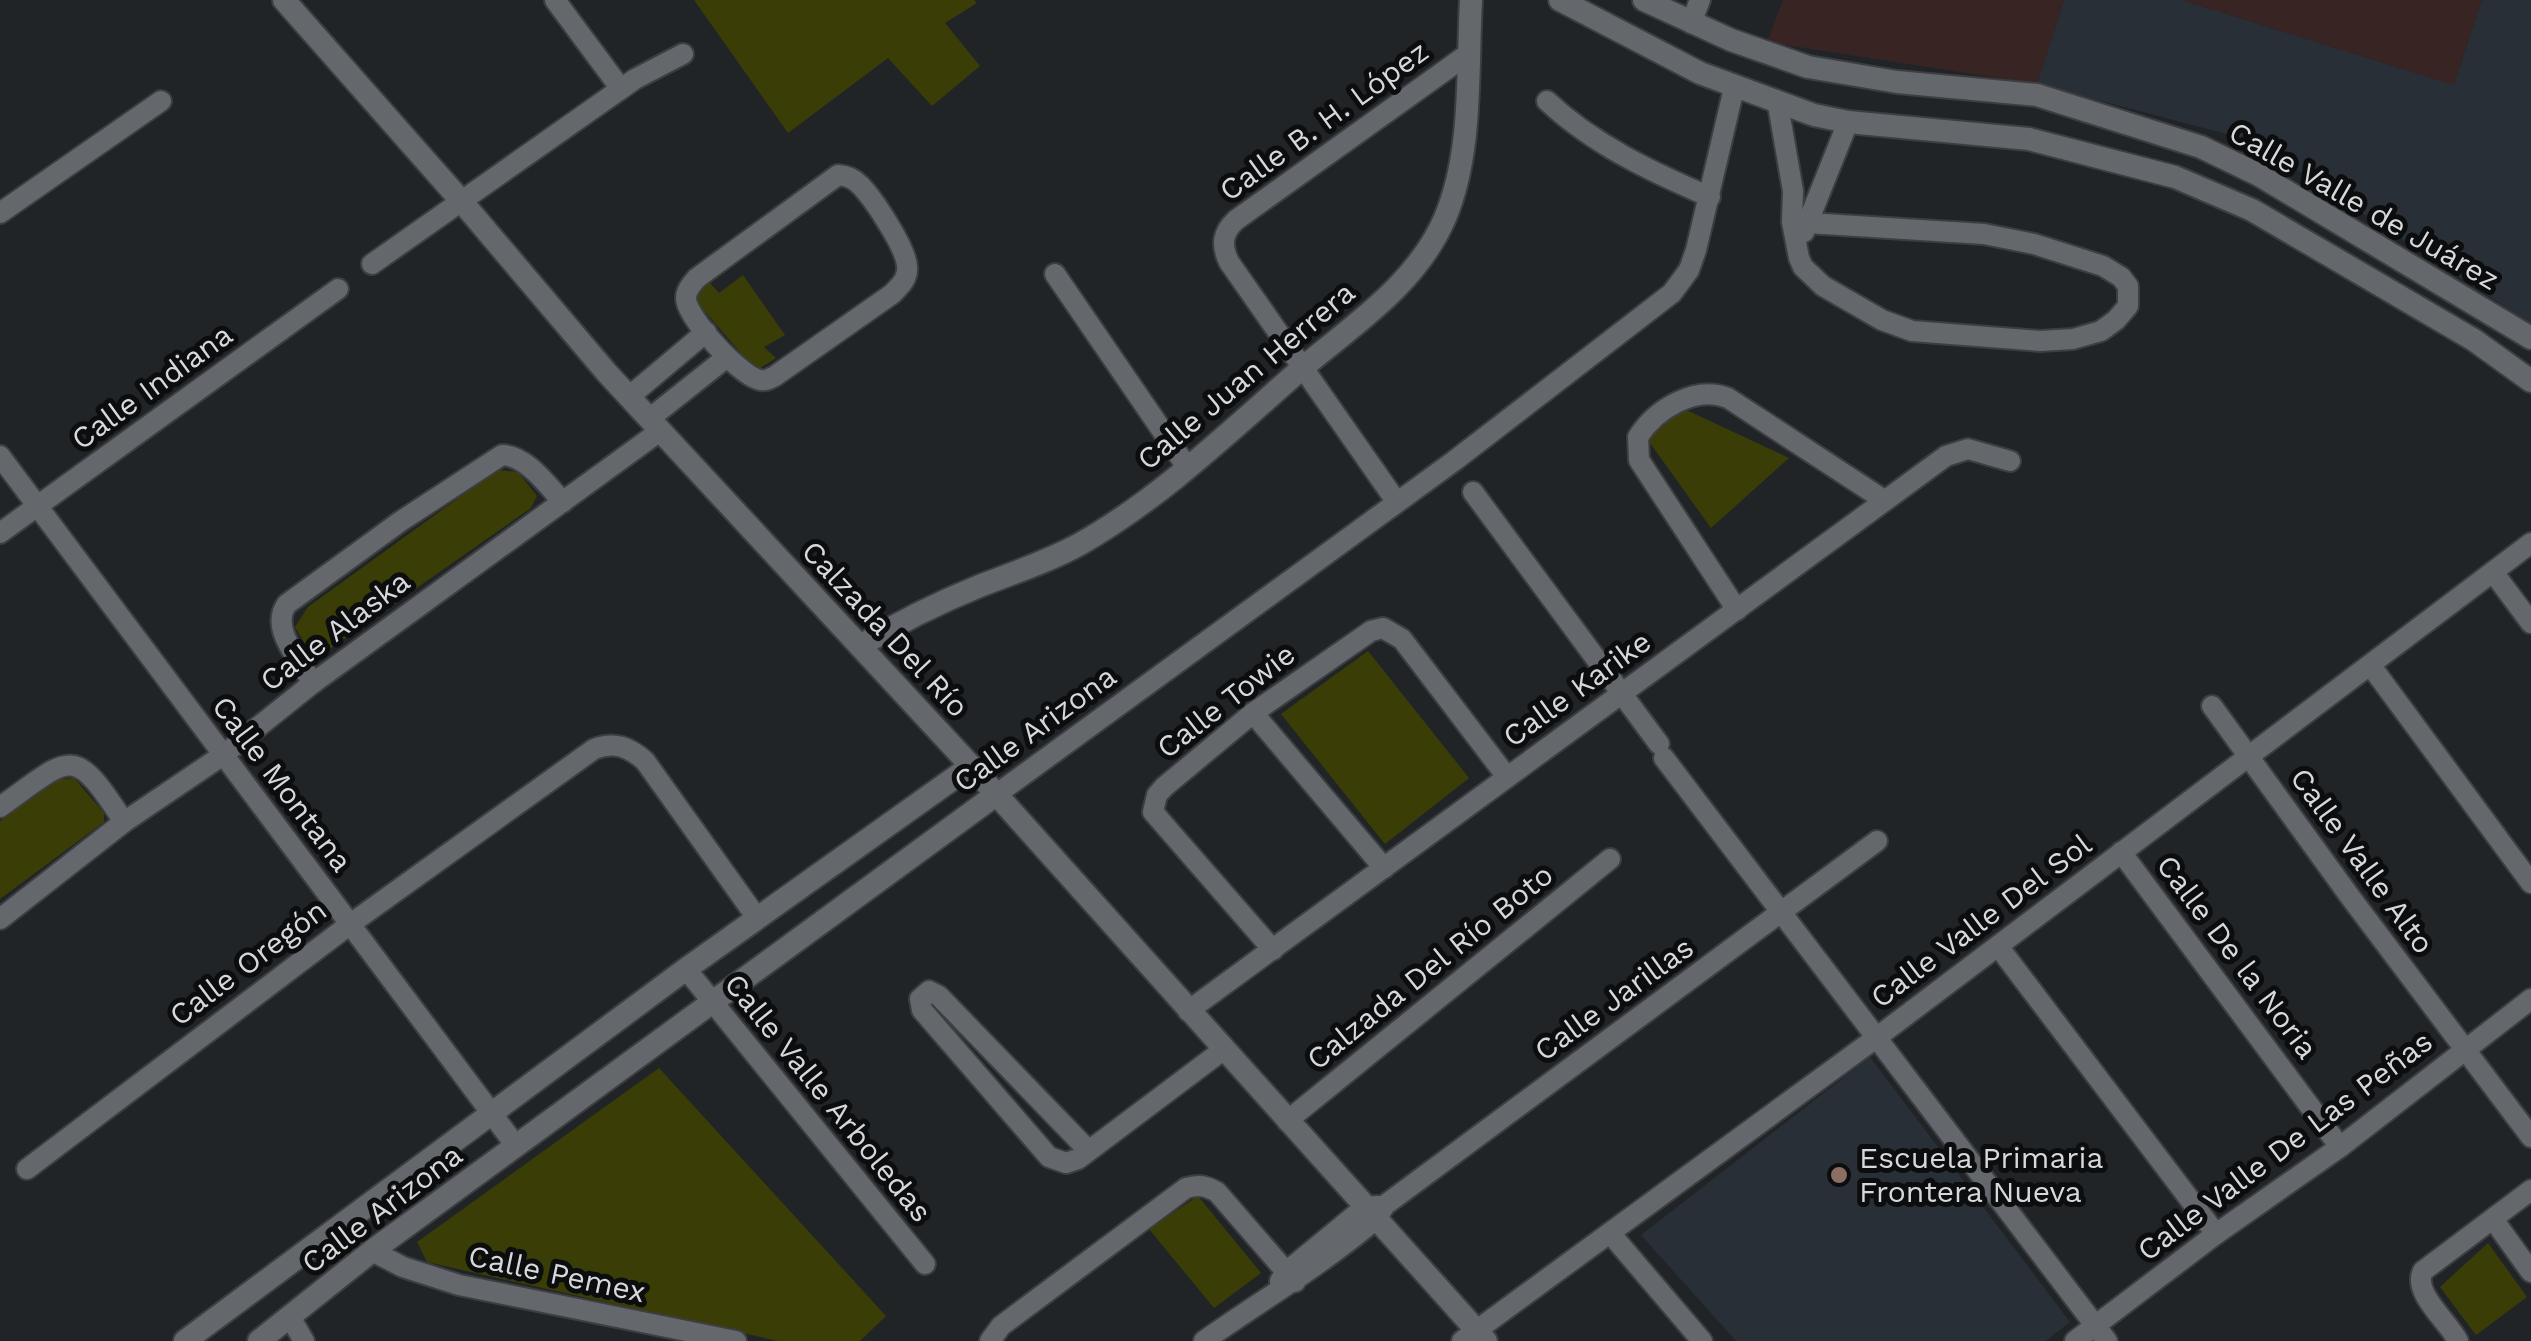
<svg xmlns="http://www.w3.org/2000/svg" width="2531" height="1341" font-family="'Work Sans',sans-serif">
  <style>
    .built { fill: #292f36 }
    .medical { fill: #382523 }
    .green { fill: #3a3e06 }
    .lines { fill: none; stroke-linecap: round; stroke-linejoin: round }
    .minor-casing { stroke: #3c3e40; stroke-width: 24 }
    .tertiary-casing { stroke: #3c3e40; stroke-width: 26 }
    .minor { stroke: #64676b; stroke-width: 20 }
    .tertiary { stroke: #64676b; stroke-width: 22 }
    .education-dot { fill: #8d6e63; stroke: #0c0d0e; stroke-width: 4 }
    .labels { text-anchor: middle; stroke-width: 10; stroke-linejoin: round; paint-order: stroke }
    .street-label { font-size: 30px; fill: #d7d8da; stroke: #0c0d0e }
    .poi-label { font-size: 30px; fill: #d7d8da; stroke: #0c0d0e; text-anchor: start }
  </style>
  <rect width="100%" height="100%" fill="#212427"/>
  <g class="built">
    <polygon points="2064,0 2182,0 2454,85 2482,0 2531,0 2531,324 2253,141 2037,84"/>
    <polygon points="1870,1057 2070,1322 2046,1341 1736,1341 1641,1235"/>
  </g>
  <g class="medical">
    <polygon points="1783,0 2064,0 2037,84 1767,42"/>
    <polygon points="2182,0 2482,0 2454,85"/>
  </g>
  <g class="green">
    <polygon points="694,0 974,0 977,3 945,23 980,66 932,106 888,58 788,133"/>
    <polygon points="743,275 785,335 764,347 776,358 756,371 690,294 709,282 719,293"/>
    <polygon points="1680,407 1789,458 1711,528 1645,436"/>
    <polygon points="497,470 518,472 537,496 531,508 328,650 305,644 295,627 308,607"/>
    <polygon points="1368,651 1469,778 1385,844 1281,714"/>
    <polygon points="74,778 104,813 104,822 0,899 0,821 57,780"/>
    <polygon points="659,1068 886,1316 860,1341 778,1341 427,1262 417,1242"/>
    <polygon points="1198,1196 1261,1273 1214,1308 1149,1229"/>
    <polygon points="2488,1243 2527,1297 2476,1335 2440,1287"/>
  </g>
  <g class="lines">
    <g class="minor-casing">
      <g id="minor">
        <polyline points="555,0 621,89"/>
        <polyline points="1691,23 1700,0"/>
        <path d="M1547,101C1594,145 1652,172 1710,197"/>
        <polyline points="1778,105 1793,191 1792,222 1799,258 1803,267 1823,286 1882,320 1912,331 2040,341 2073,339 2101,331 2116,320 2128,306 2128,286 2121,277 2103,266 2034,244 1984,234 1792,222"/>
        <path d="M838,175C847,176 853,178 860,185C873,198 907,249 907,267C908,279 900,286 892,294L775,376C769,379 767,381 760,380C741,377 686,317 686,298C686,290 692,284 697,278Z"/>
        <polyline points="0,213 161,101"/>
        <polyline points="1804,232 1848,122"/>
        <polyline points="372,264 635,79 683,54"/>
        <polyline points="1055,274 1187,467"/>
        <polyline points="630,396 706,332"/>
        <polyline points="649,419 727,357"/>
        <polyline points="0,456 516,1146"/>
        <polyline points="1473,492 1659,744"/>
        <path d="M1396,501L1229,262C1221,245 1222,233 1236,220L1468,54"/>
        <polyline points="0,533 338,289"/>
        <polyline points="2493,572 2531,623"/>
        <path d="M1737,610L1639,460L1638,437C1656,409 1695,385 1728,398L1884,500"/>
        <polyline points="2371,666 2531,883"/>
        <path d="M313,683C300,661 269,628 287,604L401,521L502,455C527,456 547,485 563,502"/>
        <polyline points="2212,706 2351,898 2531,1137"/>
        <polyline points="1253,713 1384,868"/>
        <polyline points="1664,758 2107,1341"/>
        <polyline points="997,794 1454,461 1672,293 1689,270 1696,250 1734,88"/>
        <path d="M0,807C72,756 72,742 124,822"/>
        <polyline points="2121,852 2340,1147"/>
        <polyline points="0,919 124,822 223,755 313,683 660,431"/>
        <polyline points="1998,946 2216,1234"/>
        <polyline points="1273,950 1153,812 1157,795 1164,787 1253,713 1371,631 1383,628 1402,639 1507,777"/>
        <polyline points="686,969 925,1264"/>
        <polyline points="1188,1011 1946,456 1968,449 2010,461"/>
        <polyline points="1287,1121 1610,859"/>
        <polyline points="1088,1150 939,996 929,991 920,999 922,1010 1049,1157 1066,1163 1078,1159 1223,1050"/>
        <path d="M27,1169L349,925L594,749C615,741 629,747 645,761L757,918"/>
        <polyline points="2493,1219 2531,1272"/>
        <polyline points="1610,1233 1702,1341"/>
        <polyline points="372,1251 403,1267 459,1285 736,1341"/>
        <polyline points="1280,1281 1286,1272 1365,1207 1378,1206"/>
        <polyline points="290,1317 304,1341"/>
        <path d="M990,1341L1001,1326L1186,1188C1199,1184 1206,1186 1217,1192L1295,1282"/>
        <path d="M1204,1341C1262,1300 1322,1265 1376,1219L1385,1205L1877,841"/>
        <polyline points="1462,1341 1876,1038 2531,543"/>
        <polyline points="2075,1341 2216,1234 2340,1147 2531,999"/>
        <path d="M2458,1341C2448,1321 2412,1293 2423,1271L2531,1190"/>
      </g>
    </g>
    <g class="tertiary-casing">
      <g id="tertiary">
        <polyline points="284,0 463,203 607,373 971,766 1486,1341"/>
        <polyline points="1560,0 1700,73 1814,115 1848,122 2029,139 2175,177 2252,210 2474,340 2531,381"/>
        <polyline points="1644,0 1731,40 1808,67 1897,82 2037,95 2201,147 2259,175 2531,338"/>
        <path d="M860,646C899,622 940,602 982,585C1016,572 1049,561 1080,544C1161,498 1230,431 1300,370C1354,324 1416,285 1445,218C1473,152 1467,70 1471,0"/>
        <polyline points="185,1341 686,969 971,766"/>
        <polyline points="259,1341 372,1251 997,794"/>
      </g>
    </g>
    <use href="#minor" class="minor"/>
    <use href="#tertiary" class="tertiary"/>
  </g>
  <circle class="education-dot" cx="1839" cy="1175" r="10"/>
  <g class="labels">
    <g class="street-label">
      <text transform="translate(1324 121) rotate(-36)" y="10">Calle B. H. López</text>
      <text transform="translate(2364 206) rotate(30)" y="10">Calle Valle de Juárez</text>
      <text transform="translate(1246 376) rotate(-40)" y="10">Calle Juan Herrera</text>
      <text transform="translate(152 387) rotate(-36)" y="10">Calle Indiana</text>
      <text transform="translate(885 629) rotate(47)" y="10">Calzada Del Río</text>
      <text transform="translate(335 631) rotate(-37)" y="10">Calle Alaska</text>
      <text transform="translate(1577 689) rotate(-36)" y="10">Calle Karike</text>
      <text transform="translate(1226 701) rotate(-38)" y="10">Calle Towie</text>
      <text transform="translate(1035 729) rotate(-36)" y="10">Calle Arizona</text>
      <text transform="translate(282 784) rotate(53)" y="10">Calle Montana</text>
      <text transform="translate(2362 861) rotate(54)" y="10">Calle Valle Alto</text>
      <text transform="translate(1981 921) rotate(-37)" y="10">Calle Valle Del Sol</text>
      <text transform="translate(2237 957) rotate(53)" y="10">Calle De la Noria</text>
      <text transform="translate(248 963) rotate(-37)" y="10">Calle Oregón</text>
      <text transform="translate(1430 967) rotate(-39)" y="10">Calzada Del Río Boto</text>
      <text transform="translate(1614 999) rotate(-36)" y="10">Calle Jarillas</text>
      <text transform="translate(828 1098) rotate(51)" y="10">Calle Valle Arboledas</text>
      <text transform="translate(2285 1146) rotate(-37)" y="10">Calle Valle De Las Peñas</text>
      <text transform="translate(382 1209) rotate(-37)" y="10">Calle Arizona</text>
      <text transform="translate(557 1274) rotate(12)" y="10">Calle Pemex</text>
    </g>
    <g class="poi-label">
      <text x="1859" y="1168">Escuela Primaria<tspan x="1859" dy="34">Frontera Nueva</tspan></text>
    </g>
  </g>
</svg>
